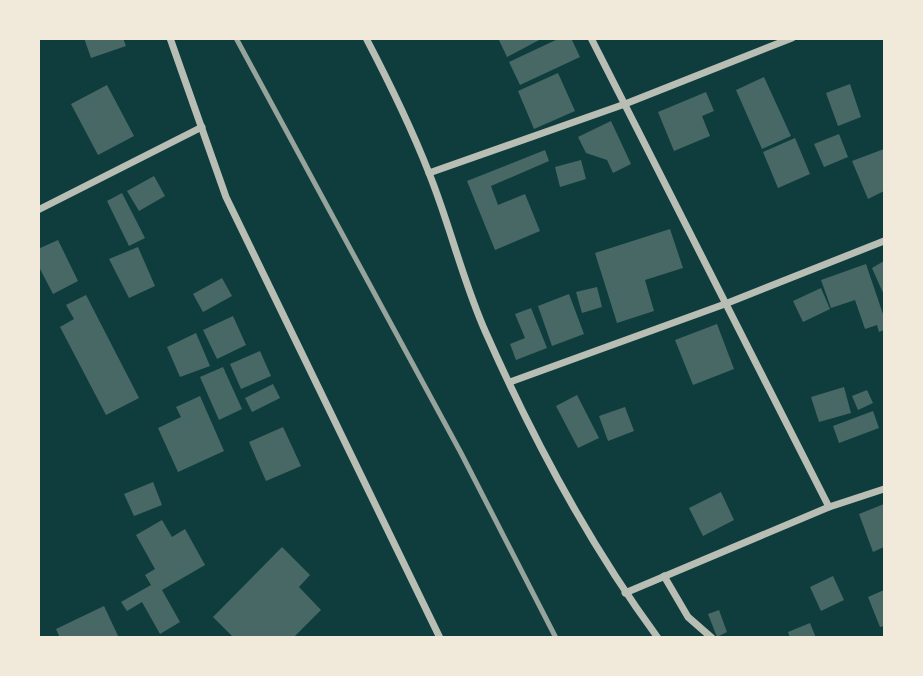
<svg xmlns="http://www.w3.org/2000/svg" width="923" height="676" font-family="Lora,serif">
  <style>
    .building { fill: #486865 }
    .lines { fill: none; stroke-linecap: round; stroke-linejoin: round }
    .minor { stroke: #b8beb3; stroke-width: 7 }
    .rail { stroke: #97a49c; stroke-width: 5 }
  </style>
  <rect width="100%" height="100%" fill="#0f3d3e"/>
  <g class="building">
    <polygon points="84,38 123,38 126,46 91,58"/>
    <polygon points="498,38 543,38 507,57"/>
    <polygon points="560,38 571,38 580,57 520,85 509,62"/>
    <polygon points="558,73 575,111 534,129 518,91"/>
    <polygon points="764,77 791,136 762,149 736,90"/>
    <polygon points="850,84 861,117 838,126 826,93"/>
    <polygon points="107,85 134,136 98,155 71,104"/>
    <polygon points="706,92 714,111 702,116 710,136 674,151 658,112"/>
    <polygon points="611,121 631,164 613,173 607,160 586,153 578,137"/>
    <polygon points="839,134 848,157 824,167 814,144"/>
    <polygon points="795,138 810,174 778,188 763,152"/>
    <polygon points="884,149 884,191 868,199 852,161"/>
    <polygon points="545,150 549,161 491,186 498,205 525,194 540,231 495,250 467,181"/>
    <polygon points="581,160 586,179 560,187 555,167"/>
    <polygon points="154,176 165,196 139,211 127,191"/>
    <polygon points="122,193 145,238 129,246 107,201"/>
    <polygon points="670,229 683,268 645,280 654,311 617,323 595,253"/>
    <polygon points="58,240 78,281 53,294 38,265 38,249"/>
    <polygon points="138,247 155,286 129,298 109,259"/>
    <polygon points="884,261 884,295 872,268"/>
    <polygon points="866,264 884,317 884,330 879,332 877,325 865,329 855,300 831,308 821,280"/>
    <polygon points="222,278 232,296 203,312 193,294"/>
    <polygon points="597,287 602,307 582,313 576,292"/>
    <polygon points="821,288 830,309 803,322 793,301"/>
    <polygon points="569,294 584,334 552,346 538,306"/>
    <polygon points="86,295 139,398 106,415 60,327 74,319 66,305"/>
    <polygon points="531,308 547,348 516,360 510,344 525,338 515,314"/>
    <polygon points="233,316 246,345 217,359 203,330"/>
    <polygon points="717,324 734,369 693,385 675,340"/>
    <polygon points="196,333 210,366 180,377 167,347"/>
    <polygon points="260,351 271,376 241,389 230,364"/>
    <polygon points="223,367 242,409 219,420 200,377"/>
    <polygon points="273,384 280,398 252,412 245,398"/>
    <polygon points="844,387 851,413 819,422 811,397"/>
    <polygon points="867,390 873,403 858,410 852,396"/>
    <polygon points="577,395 599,438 578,448 556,406"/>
    <polygon points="200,396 224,451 178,472 158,428 181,417 176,407"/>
    <polygon points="625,407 634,431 608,441 599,416"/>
    <polygon points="873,411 879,428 839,443 833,426"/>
    <polygon points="283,427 301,466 266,481 249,442"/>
    <polygon points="153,482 162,505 134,516 124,494"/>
    <polygon points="721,492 734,520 703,536 689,508"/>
    <polygon points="884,504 884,547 873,552 859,514"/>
    <polygon points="162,520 172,537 185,529 205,565 162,590 180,622 160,634 142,602 127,611 121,602 151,585 145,575 155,569 136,535"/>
    <polygon points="282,547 310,575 299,587 321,610 293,638 234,638 213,617"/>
    <polygon points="833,576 844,600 821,611 810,587"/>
    <polygon points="884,590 884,626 880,627 868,597"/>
    <polygon points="104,606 119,638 60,638 56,629"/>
    <polygon points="719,610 727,632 717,637 708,614"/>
    <polygon points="810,623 816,638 790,638 788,632"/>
  </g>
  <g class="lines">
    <g class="minor">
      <polyline points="170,38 226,197 440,638"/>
      <path d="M366,38C389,82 411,127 429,173C450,225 463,282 486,333C533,439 589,544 658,638"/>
      <polyline points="591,38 829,507"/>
      <polyline points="429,173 625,104 792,38"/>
      <polyline points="38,210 202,127"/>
      <polyline points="510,382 725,304 884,241"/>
      <polyline points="664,576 688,617 712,638"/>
      <polyline points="625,593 829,507 884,489"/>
    </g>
    <polyline class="rail" points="236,38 461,453 556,638"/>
  </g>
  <rect width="923" height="676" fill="none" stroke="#f1e9da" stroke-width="80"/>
</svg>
